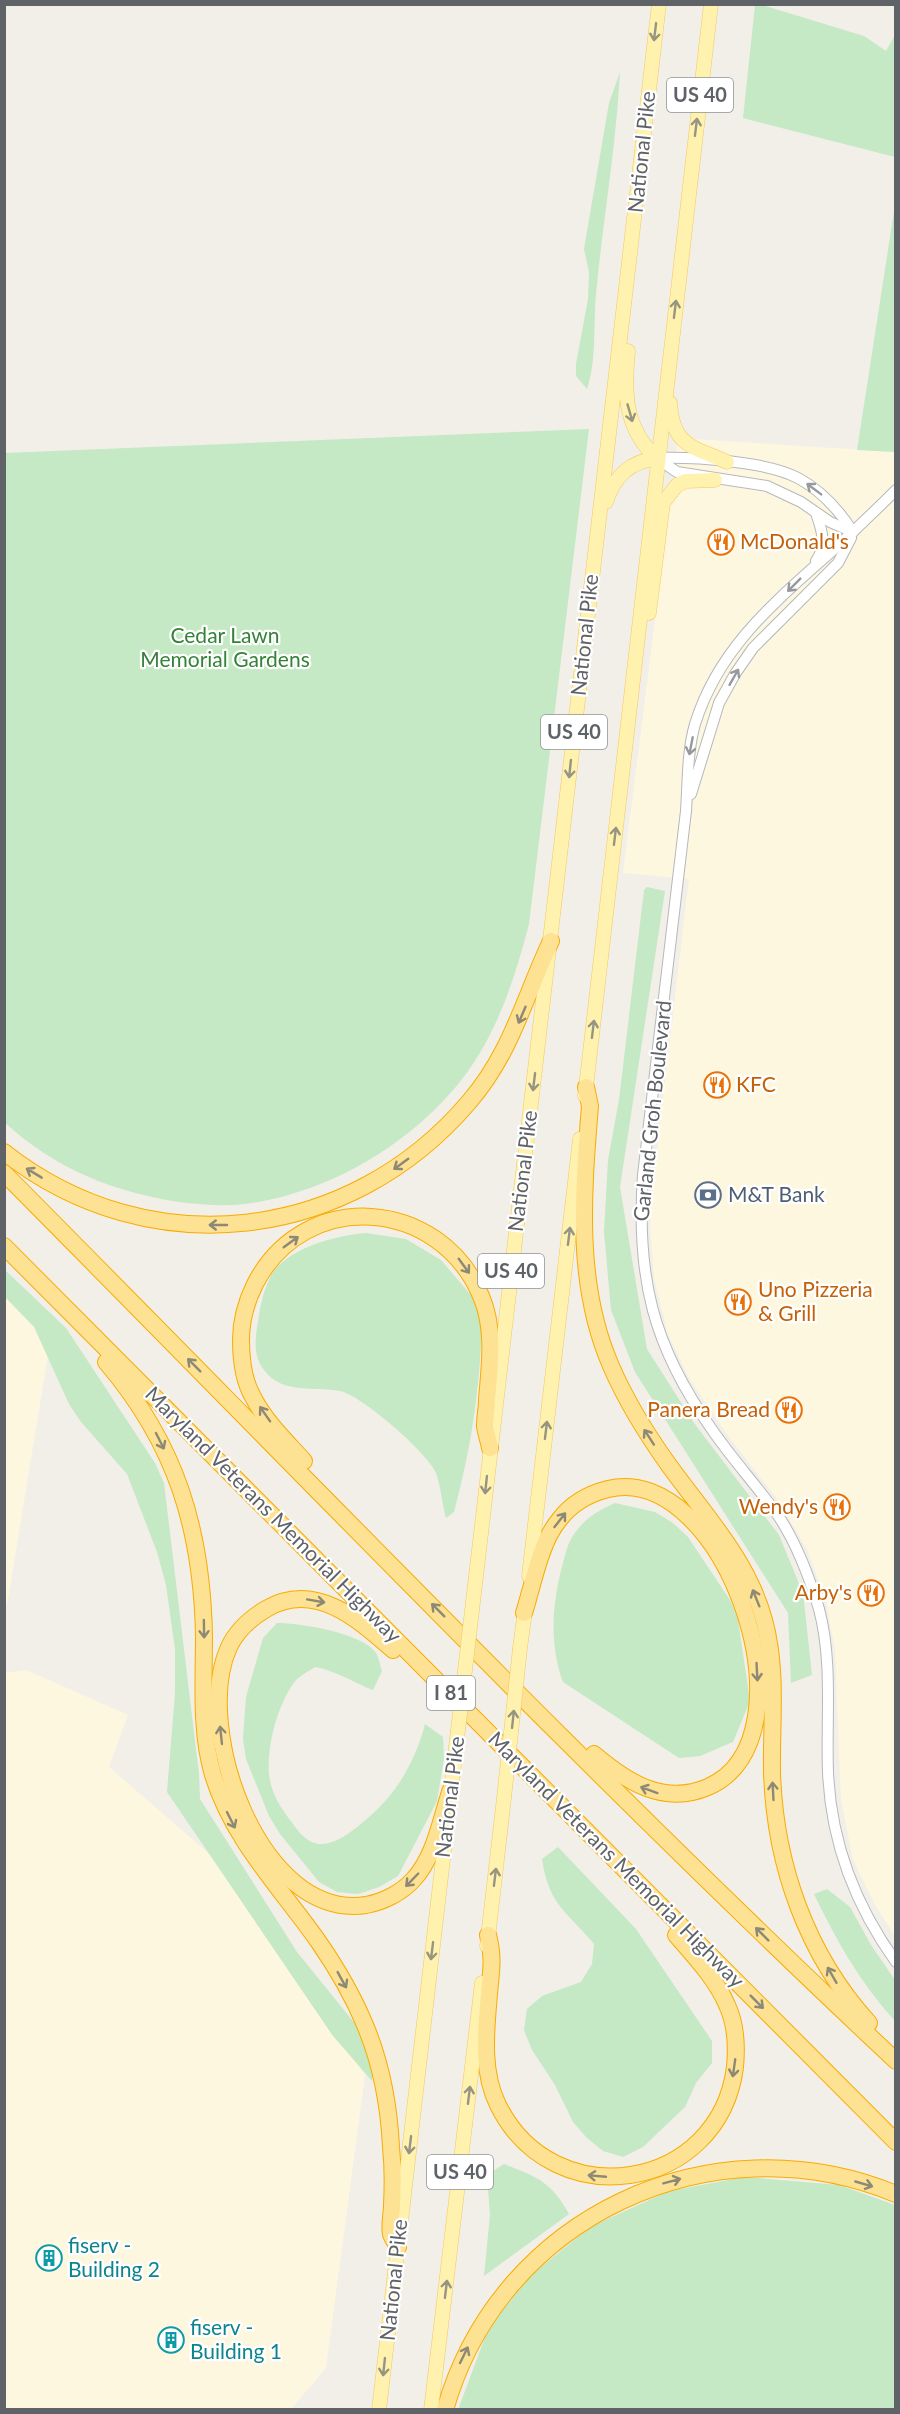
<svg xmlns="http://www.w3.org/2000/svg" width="900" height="2414" font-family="Lato,sans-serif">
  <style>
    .commercial { fill: #fef7e0 }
    .green { fill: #c5e8c5 }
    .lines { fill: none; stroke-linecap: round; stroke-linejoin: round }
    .tertiary-casing { stroke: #b5b8bc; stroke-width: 12 }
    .primary-casing { stroke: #f2c960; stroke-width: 15 }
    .motorway-casing { stroke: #f9ab00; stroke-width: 18 }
    .tertiary { stroke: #fff; stroke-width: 10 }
    .primary { stroke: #fff2af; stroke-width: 14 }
    .motorway { stroke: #fde293; stroke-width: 16 }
    .primary-bridge-casing { stroke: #f2c960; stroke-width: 15; stroke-linecap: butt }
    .primary-bridge { stroke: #fff2af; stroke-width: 14 }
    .oneway { stroke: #979581 }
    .oneway2 { stroke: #979a9d }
    .oneway3 { stroke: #8e8975 }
    .labels { text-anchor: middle; stroke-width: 4.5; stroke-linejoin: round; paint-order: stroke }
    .shield { fill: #fff; stroke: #8f9295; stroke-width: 1.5 }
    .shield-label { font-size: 20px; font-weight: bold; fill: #5f6368 }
    .street-label { font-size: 21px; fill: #5f6368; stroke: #fff }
    .food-label { font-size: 21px; fill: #c56008; stroke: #fff; text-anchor: start }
    .park-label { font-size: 21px; fill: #348238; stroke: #fff }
    .service-label { font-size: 21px; fill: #4e5e75; stroke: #fff; text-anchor: start }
    .culture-label { font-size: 21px; fill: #0d838f; stroke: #fff; text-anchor: start }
  </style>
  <rect width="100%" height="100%" fill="#f1efe8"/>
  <g class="commercial">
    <polygon points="678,438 895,452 895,1936 875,1905 853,1860 841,1800 835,1650 826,1601 807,1549 777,1499 726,1433 689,1378 668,1334 654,1279 650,1224 653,1184 689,879 623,873"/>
    <polygon points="4,1294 50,1343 7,1605 5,1605"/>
    <polygon points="26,1670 128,1715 109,1767 230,1872 365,2075 326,2368 291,2409 5,2409 4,1673"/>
  </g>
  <g class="green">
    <polygon points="755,5 762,5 864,36 886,51 895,35 895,157 743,118"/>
    <path d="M620,72C616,147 603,220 596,294C593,326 597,359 587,389L576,376V364L588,299L589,272L584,249L609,103Z"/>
    <polygon points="895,205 895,452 857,450"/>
    <path d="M589,429L529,924C514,982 494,1043 454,1089C403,1148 329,1191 252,1203C228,1207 203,1205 179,1202C113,1192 54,1168 4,1122L5,453Z"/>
    <polygon points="647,887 665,891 620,1187 647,1349 694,1423 779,1535 803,1593 812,1675 791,1683 788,1613 635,1372 611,1310 604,1232 608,1160 619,1100 644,890"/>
    <path d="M366,1233L406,1239L441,1260L482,1308C482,1376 472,1446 454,1512L446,1518C442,1503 441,1487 436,1473C428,1453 361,1395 340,1391C314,1386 283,1395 264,1370C253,1357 255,1338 258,1322C260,1306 264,1288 272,1274C288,1248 337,1235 366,1233Z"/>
    <polygon points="4,1269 66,1328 155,1463 164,1483 199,1774 200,1799 297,1952 365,2036 374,2055 372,2081 333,2036 167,1792 175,1693 175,1649 166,1585 157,1552 127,1474 81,1422 69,1404 34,1327 5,1297"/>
    <path d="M615,1503L655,1512L673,1523L688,1537L730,1600L738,1620L750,1701L733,1742L700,1756L679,1758L563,1682C549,1644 552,1603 563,1563C565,1556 567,1547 570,1541C580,1522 596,1511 615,1503Z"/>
    <path d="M277,1623C300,1623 363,1633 376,1653C379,1658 380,1666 382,1671L373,1690C352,1682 337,1671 315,1667C309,1671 301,1675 296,1680C277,1703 263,1756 271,1785C275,1800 284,1812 293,1824C299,1833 310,1845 322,1844C340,1843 356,1828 369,1817C397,1793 416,1760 425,1724L443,1737L444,1759L437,1801L398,1876L379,1887L358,1894L337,1892L319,1882L280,1834L269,1816L246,1759L243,1739L246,1697L263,1638Z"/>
    <path d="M558,1847L636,1929L712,2041V2063L696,2083L685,2107L643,2147L623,2157L603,2151L587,2138L573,2122L555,2085L532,2050L524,2030L527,2009L542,1996L581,1982L592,1964L594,1944C567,1911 549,1906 542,1859Z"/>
    <path d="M827,1889L850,1907L871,1945L895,1980V2021C861,1984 836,1940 814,1894Z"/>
    <path d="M504,2164C536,2177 551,2181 569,2214L484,2276L490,2215L487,2175Z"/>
    <polygon points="745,2177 839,2185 895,2205 895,2409 458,2410 488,2329 530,2276 590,2227 669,2191"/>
  </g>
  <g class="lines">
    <g class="tertiary-casing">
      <g id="tertiary">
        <path d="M657,458C694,457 766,461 798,478C822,491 839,510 853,532"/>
        <polyline points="658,459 677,472 767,486 801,502 830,522 853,532"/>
        <path d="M896,490C875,511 854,531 832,551C775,602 719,647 695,724C687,752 688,782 686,811L643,1175C636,1278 653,1347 713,1431C733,1460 757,1486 777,1514C797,1543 809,1576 819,1609C833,1662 826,1718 828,1772C831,1843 855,1905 896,1962"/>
        <path d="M816,561C827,545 822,530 816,513"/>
        <polyline points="691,794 719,703 735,674 753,648 838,563 851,538"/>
      </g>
    </g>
    <g class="primary-casing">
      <g id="primary">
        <path d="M628,351C624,392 624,429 657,458"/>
        <path d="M670,403C673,447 692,446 727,462"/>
        <path d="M606,502C615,475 630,462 657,458"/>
        <polyline points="649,613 663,503 677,485 686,481 715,480"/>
        <polyline points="585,1096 711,4"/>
        <polyline points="529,1576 580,1139"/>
        <polyline points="473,1602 659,4"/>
        <polyline points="520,1648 526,1604"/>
        <polyline points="487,1946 504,1798"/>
        <polyline points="379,2410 456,1747"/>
        <polyline points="431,2410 482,1983"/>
      </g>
    </g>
    <g class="motorway-casing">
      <g id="motorway">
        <path d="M586,1087L590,1106C583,1192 575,1284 611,1366C626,1401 646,1433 668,1464C704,1514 748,1560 764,1620C778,1670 771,1723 772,1773C775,1865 807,1955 869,2023"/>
        <path d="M4,1152C150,1267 350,1242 469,1102C512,1052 524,998 551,941"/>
        <path d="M4,1173C300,1471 590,1774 896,2061"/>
        <polyline points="4,1246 896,2142"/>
        <path d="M106,1362C176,1444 202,1529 204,1636C204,1682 200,1731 213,1775C233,1840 280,1887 318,1941C336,1967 353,1996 365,2025C381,2063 389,2106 391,2147C393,2166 393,2186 392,2205C392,2214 389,2225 391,2234C392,2238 396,2243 398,2247"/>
        <path d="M304,1461C286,1441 265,1421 253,1397C243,1380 241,1359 241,1340C241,1319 246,1302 255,1284C305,1187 440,1198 481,1296C495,1328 490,1365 487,1399C487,1408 485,1418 485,1426C486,1434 489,1441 490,1448"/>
        <path d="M524,1613C533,1585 540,1543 559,1520C571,1504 588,1494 608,1489C725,1461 820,1739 708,1787C664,1806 627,1782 594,1754"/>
        <path d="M393,1650C359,1620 315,1580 266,1609C251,1618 237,1630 229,1647C192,1728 260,1921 366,1905C383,1902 401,1893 413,1880C435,1857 441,1818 451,1789"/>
        <path d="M488,1935C494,1958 491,1971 489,1994C486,2030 481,2071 498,2105C553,2217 719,2192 735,2067C737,2046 736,2024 727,2005C716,1979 695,1957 676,1935"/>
        <path d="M445,2410C499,2217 711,2118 896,2194"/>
      </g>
    </g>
    <use href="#tertiary" class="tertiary"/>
    <use href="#primary" class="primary"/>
    <use href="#motorway" class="motorway"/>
    <g class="primary-bridge-casing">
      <g id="primary-bridge">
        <polyline points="456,1747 473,1602"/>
        <polyline points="504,1798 520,1648"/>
      </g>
    </g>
    <use href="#primary-bridge" class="primary-bridge"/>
  </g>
  <defs><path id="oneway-shaft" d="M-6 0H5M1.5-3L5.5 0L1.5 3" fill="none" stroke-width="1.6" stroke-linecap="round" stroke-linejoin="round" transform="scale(1.5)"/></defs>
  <g class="oneway">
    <use href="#oneway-shaft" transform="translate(655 32) rotate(97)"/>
    <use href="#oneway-shaft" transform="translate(696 127) rotate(-83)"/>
    <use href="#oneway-shaft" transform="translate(675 309) rotate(-83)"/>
    <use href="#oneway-shaft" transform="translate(630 413) rotate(74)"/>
    <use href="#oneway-shaft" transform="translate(570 769) rotate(96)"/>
    <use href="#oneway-shaft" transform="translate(615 836) rotate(-83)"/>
    <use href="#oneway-shaft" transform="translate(593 1029) rotate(-83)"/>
    <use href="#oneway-shaft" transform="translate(534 1082) rotate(97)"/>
    <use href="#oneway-shaft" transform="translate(569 1236) rotate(-83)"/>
    <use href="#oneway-shaft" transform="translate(546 1430) rotate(-83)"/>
    <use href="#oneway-shaft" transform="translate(486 1485) rotate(96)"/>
    <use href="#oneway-shaft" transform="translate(513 1719) rotate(-84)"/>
    <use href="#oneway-shaft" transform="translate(495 1877) rotate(-83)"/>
    <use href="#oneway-shaft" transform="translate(432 1951) rotate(97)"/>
    <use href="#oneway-shaft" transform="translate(469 2095) rotate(-83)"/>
    <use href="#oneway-shaft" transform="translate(410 2145) rotate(97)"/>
    <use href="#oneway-shaft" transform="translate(446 2289) rotate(-83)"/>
    <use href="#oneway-shaft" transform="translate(384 2367) rotate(96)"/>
  </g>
  <g class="oneway2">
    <use href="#oneway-shaft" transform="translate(814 489) rotate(-143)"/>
    <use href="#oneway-shaft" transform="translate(794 585) rotate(135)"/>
    <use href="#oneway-shaft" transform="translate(734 677) rotate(-60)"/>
    <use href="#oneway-shaft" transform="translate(691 746) rotate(101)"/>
  </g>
  <g class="oneway3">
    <use href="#oneway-shaft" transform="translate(522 1015) rotate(113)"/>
    <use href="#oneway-shaft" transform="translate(401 1164) rotate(144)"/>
    <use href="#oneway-shaft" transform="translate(34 1173) rotate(-149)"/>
    <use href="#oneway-shaft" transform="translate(218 1225) rotate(180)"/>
    <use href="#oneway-shaft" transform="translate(291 1242) rotate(-36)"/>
    <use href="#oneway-shaft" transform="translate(464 1266) rotate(54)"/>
    <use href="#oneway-shaft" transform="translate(194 1365) rotate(-135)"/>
    <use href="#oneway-shaft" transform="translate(265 1414) rotate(-125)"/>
    <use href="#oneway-shaft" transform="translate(649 1437) rotate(-123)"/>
    <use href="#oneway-shaft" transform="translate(160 1441) rotate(63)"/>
    <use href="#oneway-shaft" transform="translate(560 1520) rotate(-52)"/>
    <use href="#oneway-shaft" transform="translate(756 1598) rotate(-112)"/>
    <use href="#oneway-shaft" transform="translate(316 1601) rotate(10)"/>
    <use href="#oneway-shaft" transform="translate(438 1610) rotate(-135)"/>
    <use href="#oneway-shaft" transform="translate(204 1629) rotate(89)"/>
    <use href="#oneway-shaft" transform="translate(757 1672) rotate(87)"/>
    <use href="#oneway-shaft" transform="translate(221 1735) rotate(-96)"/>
    <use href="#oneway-shaft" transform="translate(649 1790) rotate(-160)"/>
    <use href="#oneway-shaft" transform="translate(773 1791) rotate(-93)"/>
    <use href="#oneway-shaft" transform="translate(231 1820) rotate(63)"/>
    <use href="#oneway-shaft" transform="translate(412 1880) rotate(134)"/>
    <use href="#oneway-shaft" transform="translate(762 1934) rotate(-135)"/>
    <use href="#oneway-shaft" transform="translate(832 1975) rotate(-120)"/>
    <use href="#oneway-shaft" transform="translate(342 1980) rotate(61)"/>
    <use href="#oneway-shaft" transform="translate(757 2002) rotate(45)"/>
    <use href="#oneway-shaft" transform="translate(734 2068) rotate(98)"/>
    <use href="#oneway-shaft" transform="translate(597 2176) rotate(-175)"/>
    <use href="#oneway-shaft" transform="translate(672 2181) rotate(-15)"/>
    <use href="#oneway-shaft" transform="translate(864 2184) rotate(16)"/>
    <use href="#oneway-shaft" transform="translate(464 2355) rotate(-64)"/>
  </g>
  <defs>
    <g id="restaurant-ring" transform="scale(1.35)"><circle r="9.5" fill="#fff" stroke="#e8710a" stroke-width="1.5"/><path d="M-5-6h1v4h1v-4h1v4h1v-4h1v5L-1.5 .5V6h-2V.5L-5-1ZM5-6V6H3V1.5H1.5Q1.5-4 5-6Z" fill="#e8710a"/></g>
    <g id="bank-ring" transform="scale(1.35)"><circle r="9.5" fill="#fff" stroke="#5c6f8a" stroke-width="1.5"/><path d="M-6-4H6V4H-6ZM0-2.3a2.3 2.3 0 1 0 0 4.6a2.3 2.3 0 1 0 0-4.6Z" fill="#5c6f8a"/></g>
    <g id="building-ring" transform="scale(1.35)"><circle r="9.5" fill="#fff" stroke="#0f9aa8" stroke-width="1.5"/><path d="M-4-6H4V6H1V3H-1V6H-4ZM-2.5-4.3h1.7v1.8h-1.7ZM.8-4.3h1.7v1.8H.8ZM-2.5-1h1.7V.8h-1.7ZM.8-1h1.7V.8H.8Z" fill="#0f9aa8"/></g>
  </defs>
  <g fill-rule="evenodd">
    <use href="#restaurant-ring" x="721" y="542"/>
    <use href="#restaurant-ring" x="717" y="1085"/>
    <use href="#bank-ring" x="708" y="1195"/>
    <use href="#restaurant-ring" x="738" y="1302"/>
    <use href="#restaurant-ring" x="789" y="1410"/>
    <use href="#restaurant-ring" x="837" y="1507"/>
    <use href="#restaurant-ring" x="871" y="1593"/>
    <use href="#building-ring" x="49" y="2258"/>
    <use href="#building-ring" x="171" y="2340"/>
  </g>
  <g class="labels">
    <g class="shield">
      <rect x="667" y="78" width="66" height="34" rx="4.5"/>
      <rect x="541" y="715" width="66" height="34" rx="4.5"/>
      <rect x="478" y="1254" width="66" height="34" rx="4.5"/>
      <rect x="427" y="1676" width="48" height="34" rx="4.5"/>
      <rect x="427" y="2155" width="66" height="34" rx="4.5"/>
    </g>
    <g class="shield-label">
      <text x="700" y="102">US 40</text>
      <text x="574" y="739">US 40</text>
      <text x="511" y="1278">US 40</text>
      <text x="451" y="1700">I 81</text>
      <text x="460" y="2179">US 40</text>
    </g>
    <g class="street-label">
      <text transform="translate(642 152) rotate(-84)" y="7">National Pike</text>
      <text transform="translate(585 635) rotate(-84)" y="7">National Pike</text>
      <text transform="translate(653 1111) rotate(-84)" y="7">Garland Groh Boulevard</text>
      <text transform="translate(523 1171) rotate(-83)" y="7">National Pike</text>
      <text transform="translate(273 1515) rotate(45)" y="7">Maryland Veterans Memorial Highway</text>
      <text transform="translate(450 1797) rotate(-83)" y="7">National Pike</text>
      <text transform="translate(616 1860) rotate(45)" y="7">Maryland Veterans Memorial Highway</text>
      <text transform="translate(394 2280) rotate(-84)" y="7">National Pike</text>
    </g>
    <g class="food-label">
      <text x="740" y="549">McDonald's</text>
      <text x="736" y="1092">KFC</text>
      <text x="758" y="1297">Uno Pizzeria<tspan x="758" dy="24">&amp; Grill</tspan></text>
      <text x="770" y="1417" text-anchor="end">Panera Bread</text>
      <text x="818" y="1514" text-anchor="end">Wendy's</text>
      <text x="852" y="1600" text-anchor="end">Arby's</text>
    </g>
    <g class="park-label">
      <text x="225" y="643">Cedar Lawn<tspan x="225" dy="24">Memorial Gardens</tspan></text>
    </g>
    <g class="service-label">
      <text x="728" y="1202">M&amp;T Bank</text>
    </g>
    <g class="culture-label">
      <text x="68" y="2253">fiserv -<tspan x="68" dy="24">Building 2</tspan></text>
      <text x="190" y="2335">fiserv -<tspan x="190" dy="24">Building 1</tspan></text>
    </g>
  </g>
  <rect width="900" height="2414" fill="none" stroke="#5f6368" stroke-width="12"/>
</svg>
